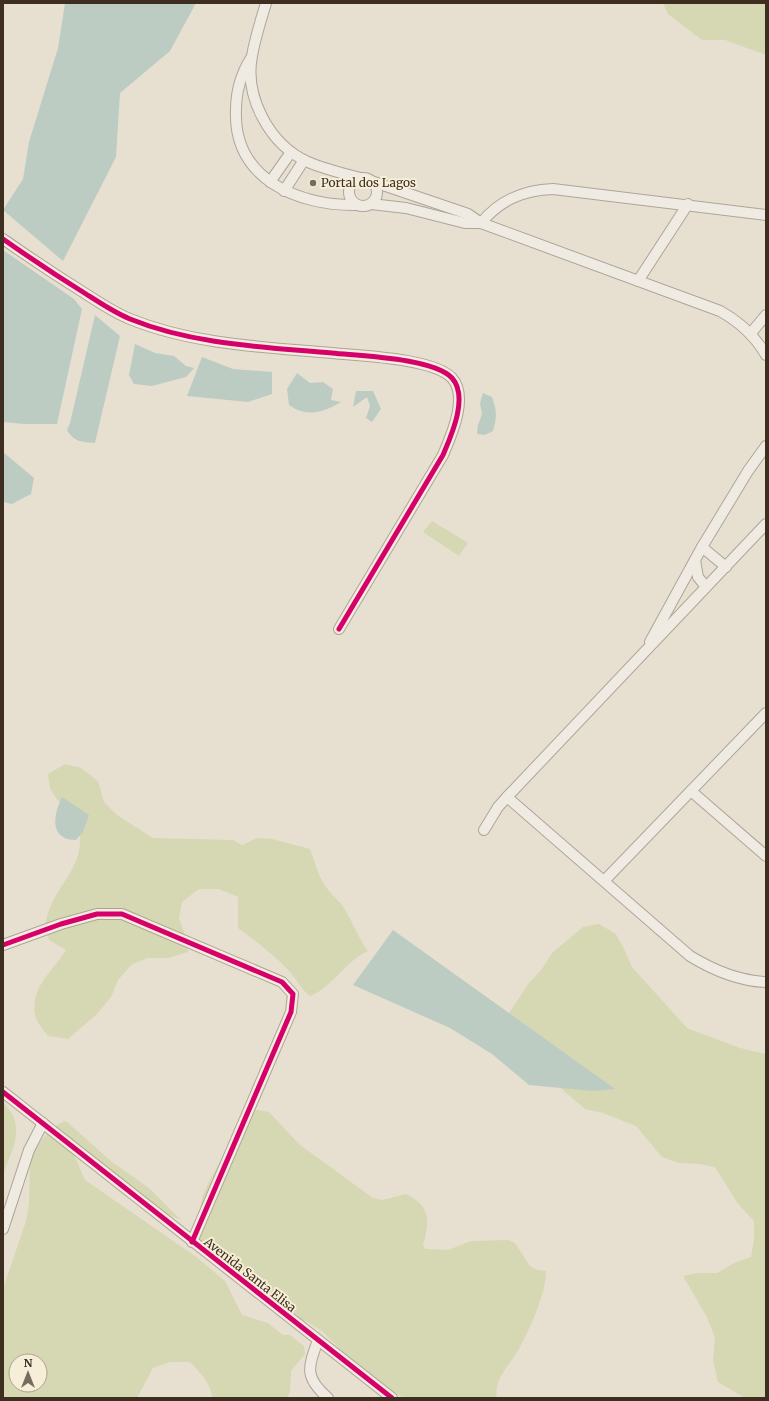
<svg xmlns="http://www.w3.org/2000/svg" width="769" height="1401" font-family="Merriweather,serif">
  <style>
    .green { fill: #d6d7b3; fill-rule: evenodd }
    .water { fill: #bcccc2 }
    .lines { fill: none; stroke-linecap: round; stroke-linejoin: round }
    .street-casing { stroke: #ada599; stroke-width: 12 }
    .street { stroke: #efebe3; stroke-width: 10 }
    .cycleway-casing { stroke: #f7eed8; stroke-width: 8 }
    .cycleway { stroke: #d6006c; stroke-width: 5 }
    .poi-dot { fill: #786c5e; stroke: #f7eed8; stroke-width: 1.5 }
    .labels { text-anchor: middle; stroke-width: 4; stroke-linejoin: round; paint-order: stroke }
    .poi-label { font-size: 12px; fill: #3d2e20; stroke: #f7eed8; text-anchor: start }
    .street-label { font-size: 12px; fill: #3d2e20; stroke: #f7eed8 }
  </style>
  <rect width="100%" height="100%" fill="#e7e0d1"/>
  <g class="green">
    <polygon points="663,3 766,3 766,55 725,40 702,40 668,14"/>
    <polygon points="432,521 468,543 459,556 423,532"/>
    <path d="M65,764L81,768L98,781L104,802L117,815L153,838L233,840L242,845L257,838L272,839L310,849C315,863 319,879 329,891C333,896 338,900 342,905C352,920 357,936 368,951C345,961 333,987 310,996C300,988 298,981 290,972C275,955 257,942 238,928V897L219,889H199L182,902L179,918L185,935L188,952L168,958H148L132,964L118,980L111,997L98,1013L68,1039L48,1036C44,1030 36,1022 35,1015C30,987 53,971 66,950L49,940C48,934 46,927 46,922C50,892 80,872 80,841C81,820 62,808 52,792C49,787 49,780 48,774Z"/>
    <polygon points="599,924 616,934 625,951 632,967 687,1028 740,1048 766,1054 766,1398 745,1398 718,1382 713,1361 715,1338 707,1317 683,1276 697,1273 717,1273 734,1263 751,1257 754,1240 754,1221 738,1204 715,1167 699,1164 679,1163 662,1157 636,1126 603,1113 585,1109 530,1062 505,1019 529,983 542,969 552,953 583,927"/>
    <path d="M3,1102C27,1127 13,1147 3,1175Z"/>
    <path d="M257,1110L269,1112L300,1145L373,1198L382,1200L406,1194C431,1206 430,1221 423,1245L425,1249L448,1250L471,1241L508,1240L515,1243L530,1266L537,1270L546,1271C546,1294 530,1328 519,1349C511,1363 493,1380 497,1398H404L385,1388L352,1361L322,1331L306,1321L299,1319L297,1314L267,1302L209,1252L197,1235C200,1222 199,1205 204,1193C210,1177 244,1118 257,1110Z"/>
    <path d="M66,1121L112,1162L149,1188L181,1220L167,1214L90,1155L74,1148V1155L85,1180L195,1256L225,1281L242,1315L268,1323L283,1335H290L304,1346L305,1354L291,1371L290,1392L287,1398H212C212,1384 199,1372 190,1362H170L153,1368L137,1398H3V1289L26,1221L29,1204L30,1157L43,1138L58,1124ZM16,1361H40V1385H16Z"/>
  </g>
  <g class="water">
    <polygon points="65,3 196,3 170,51 120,93 116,157 63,261 3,210 23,179 29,142 58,48"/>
    <polygon points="3,250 74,299 82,309 57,424 24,424 3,422"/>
    <path d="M95,315L120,336L95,443C82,442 74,442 67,430L70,423Z"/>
    <polygon points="135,344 155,353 174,356 186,366 194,368 186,377 152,386 134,384 129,375"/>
    <polygon points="202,357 233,369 272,372 272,394 248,402 187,396"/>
    <path d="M297,373L310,383L323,382L333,389L331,400L341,402C324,412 307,418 289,405L287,389Z"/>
    <polygon points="356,391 373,391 381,409 372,422 366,418 370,406 367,397 353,407"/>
    <path d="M483,393L492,397C497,410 497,418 493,431L485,435L477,434L478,425L482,414L480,403Z"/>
    <polygon points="3,452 34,478 31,494 12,504 3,502"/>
    <path d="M62,797L89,815L83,832L76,840C49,840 53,815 62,797Z"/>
    <polygon points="393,930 615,1089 593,1091 529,1085 492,1054 450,1028 353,985"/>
  </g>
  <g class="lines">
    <g class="street-casing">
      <g id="street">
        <path d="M266,3C261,20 255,38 252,56C244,97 270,145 308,162C324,169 342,173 360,178"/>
        <path d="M251,58C241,74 236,92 236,110C233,179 298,206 357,205"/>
        <circle cx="363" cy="192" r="14"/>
        <polyline points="270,182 291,152"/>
        <path d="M374,182L468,214L481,223L720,311C740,322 755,336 766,355"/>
        <polyline points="284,191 304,160"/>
        <polyline points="371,204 406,208 465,223 481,223"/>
        <path d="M481,223C500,200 523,190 553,189L766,215"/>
        <path d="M3,239C30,258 57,276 86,294C100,303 115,313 130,319C194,345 265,347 332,353C360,356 433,358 452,378C469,397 451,436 443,455L339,629"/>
        <polyline points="638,281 688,204"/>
        <polyline points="751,333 766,315"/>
        <polyline points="702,547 726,567"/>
        <polyline points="695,560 698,577 706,587"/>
        <polyline points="650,642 702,547 748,471 766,446"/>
        <polyline points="691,791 766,856"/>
        <path d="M507,797L690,956C713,970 739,981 766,982"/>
        <polyline points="484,830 498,807 507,797 766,524"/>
        <polyline points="604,881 766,713"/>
        <polyline points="3,945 61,924 97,914 122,914 282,982 293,994 291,1012 192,1242"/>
        <polyline points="3,1092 392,1398"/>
        <polyline points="3,1229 29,1150 43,1123"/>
        <path d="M318,1340C308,1368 304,1377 328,1398"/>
      </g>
    </g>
    <use href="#street" class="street"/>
    <g class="cycleway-casing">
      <g id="cycleway">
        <path d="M3,239C30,258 57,276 86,294C100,303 115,313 130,319C194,345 265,347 332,353C360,356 433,358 452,378C469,397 451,436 443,455L339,629"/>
        <polyline points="3,945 61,924 97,914 122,914 282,982 293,994 291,1012 192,1242"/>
        <polyline points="3,1092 392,1398"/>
      </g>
    </g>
    <use href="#cycleway" class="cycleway"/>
  </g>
  <circle class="poi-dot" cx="313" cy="183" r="4"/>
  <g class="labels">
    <g class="poi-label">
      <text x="321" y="187">Portal dos Lagos</text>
    </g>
    <g class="street-label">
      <text transform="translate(250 1275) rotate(38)" y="4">Avenida Santa Elisa</text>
    </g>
  </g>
  <rect width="769" height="1401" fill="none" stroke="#3d2e20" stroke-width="8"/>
  <g transform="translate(28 1373)"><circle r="19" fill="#f7eed8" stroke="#ada18e"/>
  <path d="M0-3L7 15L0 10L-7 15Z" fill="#786c5e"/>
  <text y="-6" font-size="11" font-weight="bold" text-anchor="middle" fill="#3d2e20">N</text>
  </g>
</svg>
